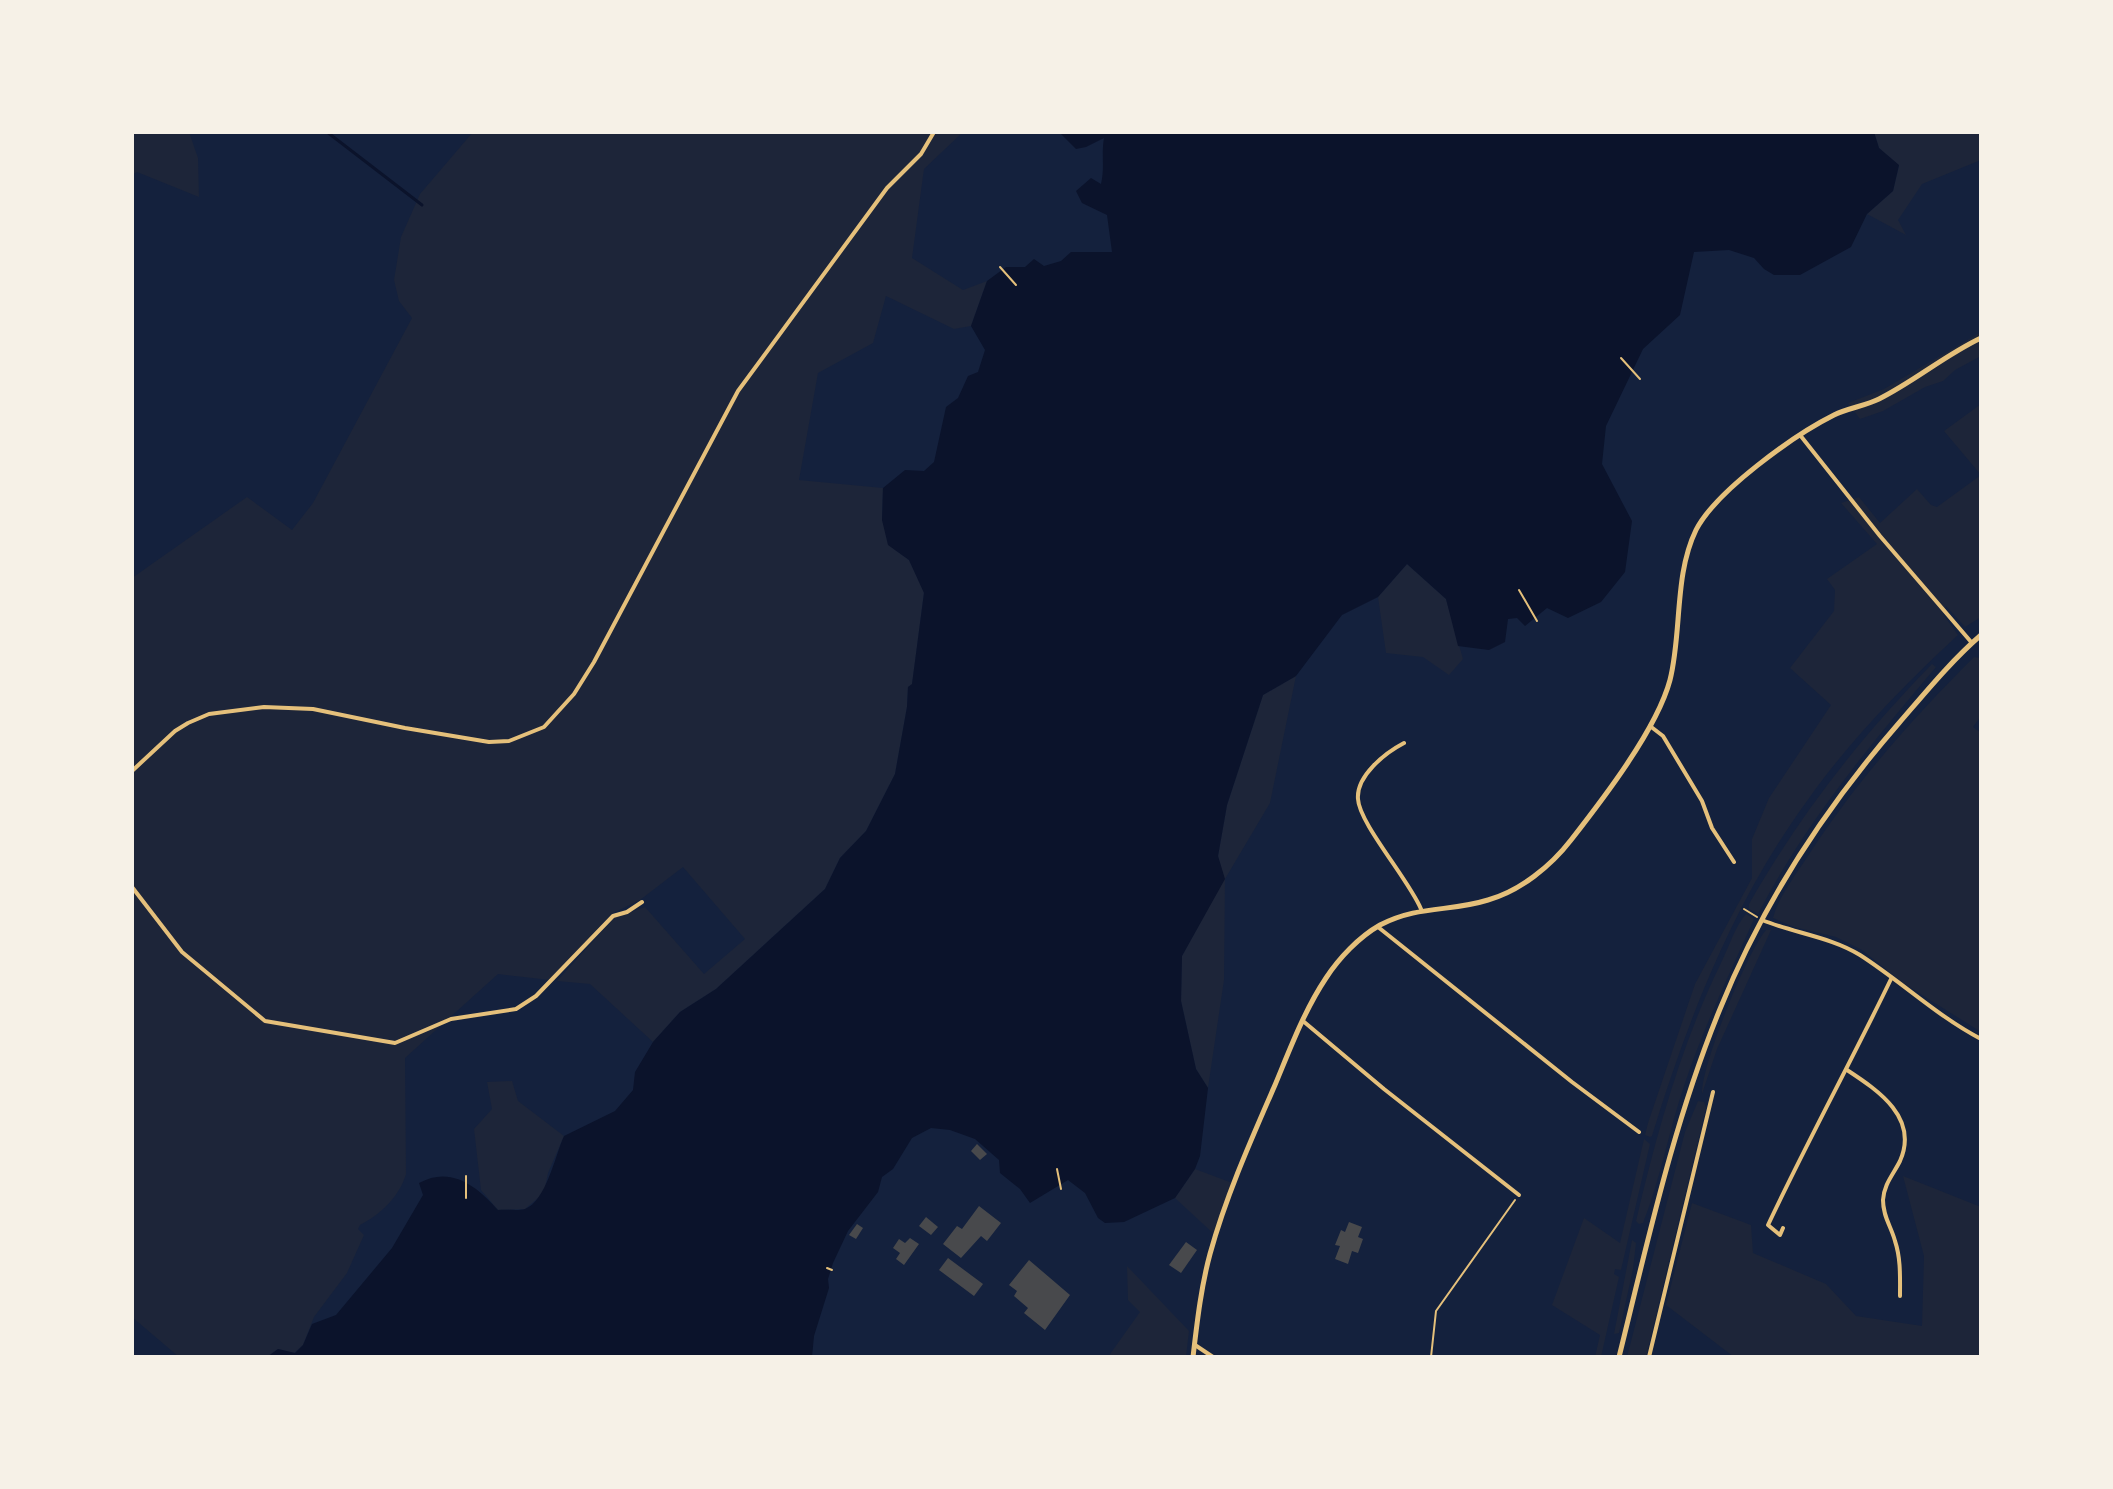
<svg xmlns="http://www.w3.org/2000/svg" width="2113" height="1489" font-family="Georgia,serif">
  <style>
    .green { fill: #1d2539 }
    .water { fill: #0b132b }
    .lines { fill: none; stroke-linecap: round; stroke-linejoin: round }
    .stream { stroke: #0b132b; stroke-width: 3 }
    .building { fill: #48494c }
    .path { stroke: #e5c07b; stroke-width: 2 }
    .minor { stroke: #e5c07b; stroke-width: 4 }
    .tertiary { stroke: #e5c07b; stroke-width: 5 }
    .secondary { stroke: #e5c07b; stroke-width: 5 }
  </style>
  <rect width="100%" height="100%" fill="#14213d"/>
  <g class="green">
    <polygon points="132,132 189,132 198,158 199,197 137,172 132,175"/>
    <path d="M473,132H963L924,169L912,258L963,290L987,281L971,326L954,329L886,296L873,343L818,373L799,480L883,488L882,520L894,549L909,560L924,592L912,685L908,687L907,707L895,774L866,831L840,858L825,889L716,989L680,1012L653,1042L590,984L557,981L614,918L645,907L704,974L745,939L683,867L640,900L611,914L550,980L498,974L405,1058L406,1174C400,1196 380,1215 360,1225L358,1229L364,1235L347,1273L314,1317L303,1345L294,1353L278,1349L267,1357H179L132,1317V578L247,497L292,530L313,503L412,318L399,301L394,280L401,237L420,194Z"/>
    <polygon points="1874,132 1981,132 1981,160 1922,184 1898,220 1906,235 1867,214 1893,191 1899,166 1879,148"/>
    <polygon points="1981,332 1981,356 1955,370 1943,381 1925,387 1883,411 1860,419 1848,403 1884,389"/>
    <path d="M1981,404V617L1965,627L1946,606L1943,614L1958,635C1904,685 1850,740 1807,801C1734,901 1688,1018 1652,1136L1650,1137L1645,1135L1648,1123L1695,984L1752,878V839L1769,798L1831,705L1790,668L1834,611L1835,590L1827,579L1877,544L1841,503L1859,497L1880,523L1917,489L1931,505L1937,507L1981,475L1944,431Z"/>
    <polygon points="1407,564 1446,599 1463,659 1449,675 1423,657 1386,653 1378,597"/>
    <path d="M1974,657L1981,658V716L1973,727L1981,733V1032L1903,983L1862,950L1836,937L1794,927L1773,918C1778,898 1794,877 1806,859C1854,784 1911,720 1974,657Z"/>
    <path d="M1932,664L1936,667C1870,745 1805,823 1758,914L1749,909V904C1801,813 1859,739 1932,664Z"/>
    <polygon points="1296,676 1270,803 1225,879 1224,980 1208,1088 1196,1069 1181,1001 1182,956 1224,879 1218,856 1227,805 1263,695"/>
    <path d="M1746,914L1754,919C1730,973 1704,1026 1685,1083C1669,1129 1661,1178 1643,1223L1639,1224L1636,1221C1657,1132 1681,1045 1721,963C1729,947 1735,926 1746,914Z"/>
    <path d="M1766,930H1771L1717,1049L1702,1094C1701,1066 1747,952 1766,930Z"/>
    <polygon points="512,1081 518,1101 564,1136 548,1173 544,1193 525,1209 498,1210 481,1190 474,1129 492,1109 487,1082"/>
    <polygon points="1698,1101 1704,1102 1706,1108 1646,1357 1627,1357 1685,1132"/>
    <polygon points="1644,1139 1650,1144 1621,1270 1615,1269 1614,1274 1619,1277 1601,1357 1595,1357 1600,1335 1552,1305 1584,1218 1620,1243"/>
    <polygon points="1195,1169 1235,1184 1214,1234 1175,1198"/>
    <polygon points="1903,1176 1981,1207 1981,1357 1734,1357 1666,1305 1692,1203 1751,1225 1753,1253 1826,1284 1856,1316 1922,1326 1924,1256"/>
    <polygon points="1632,1240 1636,1243 1633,1269 1619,1333 1614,1334"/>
    <polygon points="1127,1266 1189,1331 1186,1357 1108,1357 1140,1312 1128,1300"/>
  </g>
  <path class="water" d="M1059,132H1874L1879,148L1899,165L1893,191L1867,214L1851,247L1800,275H1774L1764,269L1754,258L1729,250L1694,252L1680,315L1643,349L1606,426L1602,464L1632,521L1625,572L1601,602L1568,618L1547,608L1525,626L1517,618L1508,619L1505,642L1489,650L1458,646L1446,599L1407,564L1378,597L1342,615L1296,676L1263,695L1227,805L1218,856L1225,879L1182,956L1181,1001L1196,1069L1208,1088L1200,1156L1195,1169L1175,1198L1124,1222L1105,1223L1098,1218L1085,1193L1068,1180L1030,1203L1020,1189L1000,1173L999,1160L975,1139L950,1130L931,1128L912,1138L893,1169L882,1177L878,1192L848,1231L833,1263L828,1279L829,1288L814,1336L812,1357H267L278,1349L295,1353L303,1345L312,1324L336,1315L392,1248L423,1195L419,1183C451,1165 478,1187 498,1210C506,1209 518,1211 525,1209C546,1201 555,1156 564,1136L615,1111L633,1090L635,1072L653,1042L680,1012L716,989L825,889L840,858L866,831L895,774L907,707L908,687L912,684L924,593L909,560L888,545L882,520L883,488L905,470L924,471L934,462L946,407L958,398L968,376L978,372L985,350L971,326L987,281L1006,267H1025L1034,259L1044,266L1061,261L1071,252H1112L1107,215L1082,203L1076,191L1091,178L1101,184C1105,167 1101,155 1104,138L1086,147L1076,149Z"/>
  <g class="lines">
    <polyline class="stream" points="327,132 422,205"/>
  </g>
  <g class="building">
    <polygon points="977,1144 987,1154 980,1160 971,1151"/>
    <polygon points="979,1206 1001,1223 987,1241 981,1236 961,1258 943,1244 957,1226 962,1229"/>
    <polygon points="926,1217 938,1227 931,1235 919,1226"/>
    <polygon points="1349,1222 1362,1227 1358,1237 1363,1239 1358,1253 1352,1251 1348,1264 1335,1259 1340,1246 1335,1245 1341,1230 1345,1232"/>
    <polygon points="857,1224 863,1228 856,1239 849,1235"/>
    <polygon points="910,1238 919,1244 904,1265 896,1259 900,1253 893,1248 899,1239 905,1243"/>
    <polygon points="1186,1242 1197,1250 1181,1273 1169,1265"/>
    <polygon points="948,1258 983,1284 974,1296 939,1270"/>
    <polygon points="1029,1260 1070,1295 1045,1330 1024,1313 1028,1308 1014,1296 1017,1291 1009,1285"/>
  </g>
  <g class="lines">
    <g class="path">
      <polyline points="1000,267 1016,285"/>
      <polyline points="1621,358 1640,379"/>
      <polyline points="1519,590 1537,621"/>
      <polyline points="1744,909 1757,917"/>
      <polyline points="1057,1169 1061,1189"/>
      <polyline points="466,1176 466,1198"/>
      <polyline points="827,1268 832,1270"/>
      <polyline points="1431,1357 1436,1311 1515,1200"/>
    </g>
    <g class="minor">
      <polyline points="1800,435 1880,536 1972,643"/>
      <polyline points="1650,726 1663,736 1702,801 1712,828 1734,862"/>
      <path d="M1404,743C1385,753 1356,776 1358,799C1359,823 1409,880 1421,909"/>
      <polyline points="132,771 175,731 188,723 209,714 264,707 313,709 405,728 489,742 509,741 544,727 574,694 594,662 738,391 887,188 921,154 934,132"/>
      <polyline points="132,887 182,952 265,1021 395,1043 451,1019 516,1009 536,996 613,916 627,912 642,902"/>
      <path d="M1762,920C1794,933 1831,937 1860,955C1902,982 1937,1016 1981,1039"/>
      <polyline points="1378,927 1572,1082 1639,1132"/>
      <polyline points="1303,1021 1384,1089 1519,1195"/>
      <path d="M1847,1070C1879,1091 1919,1118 1900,1161C1893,1175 1884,1184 1883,1200C1883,1217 1891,1226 1895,1241C1901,1259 1900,1278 1900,1296"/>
      <path d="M1783,1228L1780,1235L1768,1225C1807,1142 1851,1062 1891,979"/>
      <polyline points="1195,1345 1213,1357"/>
      <polyline points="1649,1357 1713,1092"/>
    </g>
    <path class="tertiary" d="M1193,1357C1197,1323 1201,1287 1210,1254C1226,1196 1251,1140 1275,1085C1290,1049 1304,1011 1326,978C1339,958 1359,937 1380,925C1419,905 1450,912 1488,900C1520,891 1551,866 1571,840C1603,799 1657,729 1670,680C1682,633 1674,575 1696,530C1716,491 1794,435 1834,415C1848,408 1865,406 1879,399C1915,381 1945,355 1981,338"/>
    <path class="secondary" d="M1619,1357C1648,1240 1674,1121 1720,1009C1762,905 1825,808 1899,723C1925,693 1951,661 1981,635"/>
  </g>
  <rect width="2113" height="1489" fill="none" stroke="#f6f1e7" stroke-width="268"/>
</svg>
